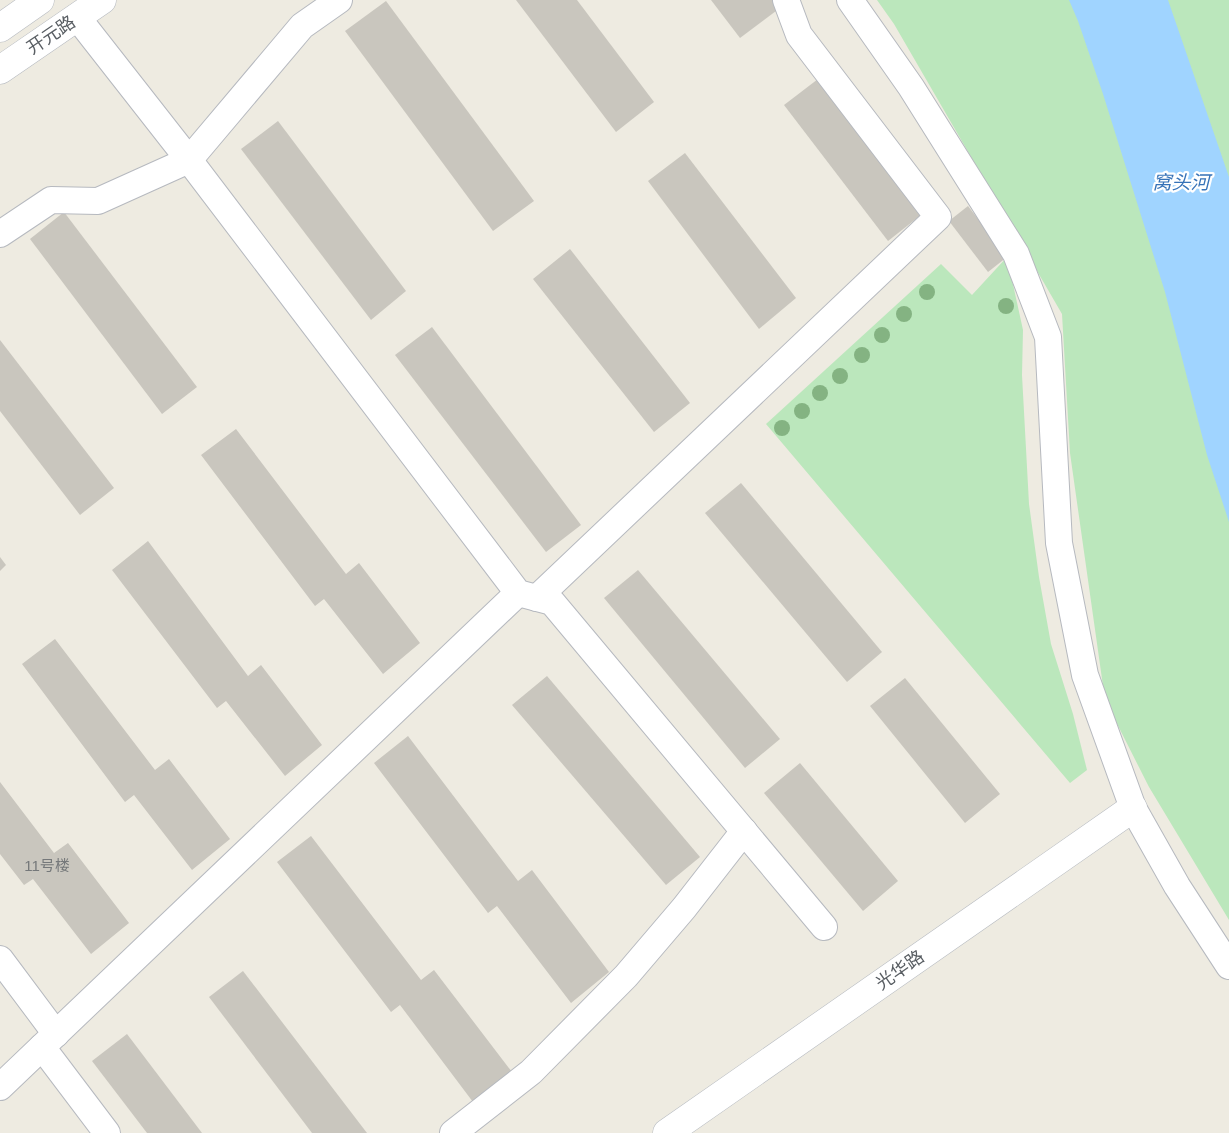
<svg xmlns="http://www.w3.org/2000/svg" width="1229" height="1133" font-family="Helvetica,'Noto Sans SC',sans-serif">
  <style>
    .green { fill: #bbe7bc }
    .water { fill: #a0d4ff }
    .building { fill: #c9c6be }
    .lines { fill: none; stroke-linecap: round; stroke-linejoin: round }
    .street-casing { stroke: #b6b9bf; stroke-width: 28 }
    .secondary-casing { stroke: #b7bbc1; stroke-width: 29 }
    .street { stroke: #fff; stroke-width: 26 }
    .secondary { stroke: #fff; stroke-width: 28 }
    .tree { fill: #84b382 }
    .labels { text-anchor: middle; stroke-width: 4.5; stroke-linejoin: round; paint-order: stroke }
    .number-label { font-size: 15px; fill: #75787a }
    .street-label { font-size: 18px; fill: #595e63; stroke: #fff }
    .water-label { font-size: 19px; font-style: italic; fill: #3773b8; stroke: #fff }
  </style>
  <rect width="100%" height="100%" fill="#eeebe1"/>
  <g class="green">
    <polygon points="877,0 1229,0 1229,920 1149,787 1105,700 1070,453 1062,314 894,24"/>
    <polygon points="1007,257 1023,330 1022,375 1029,504 1039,577 1051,644 1073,714 1087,770 1070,783 766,424 941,264 972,295"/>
  </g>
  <polygon class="water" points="1069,0 1168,0 1229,177 1229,522 1207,455 1165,292 1103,94 1078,21"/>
  <g class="building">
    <polygon points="516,0 577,0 654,102 616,132"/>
    <polygon points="711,0 774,0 780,8 740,38"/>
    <polygon points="386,1 534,201 493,231 345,31"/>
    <polygon points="822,76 926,211 888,241 784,105"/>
    <polygon points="278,121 406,291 371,320 241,149"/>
    <polygon points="685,153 796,298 759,329 648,181"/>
    <polygon points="968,206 1007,257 988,272 949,221"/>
    <polygon points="64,212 197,387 162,414 30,239"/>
    <polygon points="570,249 690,403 654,432 533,279"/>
    <polygon points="432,327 581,525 546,552 395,355"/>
    <polygon points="0,340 114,488 80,515 0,411"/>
    <polygon points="236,429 346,574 359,563 420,643 383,674 324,599 315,606 201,455"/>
    <polygon points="741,483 882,652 847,682 705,513"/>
    <polygon points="148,541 248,676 261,665 322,745 285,776 226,701 217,708 112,570"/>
    <polygon points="0,557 6,565 0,571"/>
    <polygon points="638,570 780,739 745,768 604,598"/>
    <polygon points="55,639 155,770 169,759 230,839 192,870 134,795 125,802 22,664"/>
    <polygon points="547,676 700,857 666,885 512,705"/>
    <polygon points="905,678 1000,794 965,823 870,706"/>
    <polygon points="408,736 518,881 532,870 609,972 571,1003 497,906 488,913 374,763"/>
    <polygon points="800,763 898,881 863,911 764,793"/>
    <polygon points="0,782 54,853 68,843 129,923 91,954 33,879 24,885 0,854"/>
    <polygon points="311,836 421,980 434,970 512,1072 473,1102 400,1005 391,1012 277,862"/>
    <polygon points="243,971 367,1133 312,1133 209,997"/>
    <polygon points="127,1034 202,1133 147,1133 92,1061"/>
  </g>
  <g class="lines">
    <g class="street-casing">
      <g id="street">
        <polyline points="850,0 911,87 1016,254 1048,337 1059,543 1085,675 1133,808 1177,886 1229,966"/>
        <polyline points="77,17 189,160 518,593 552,602 824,927"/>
        <polyline points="0,234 51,200 98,201 189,160 302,26 339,0"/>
        <polyline points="537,598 938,217 799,35 786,0"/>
        <polyline points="0,959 56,1034"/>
        <polyline points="42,1047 107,1133"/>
        <polyline points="0,1087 518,593"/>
        <polyline points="453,1133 531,1072 626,976 684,908 744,831"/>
      </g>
    </g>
    <g class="secondary-casing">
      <g id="secondary">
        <polyline points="0,28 40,0"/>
        <polyline points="0,70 102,0"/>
        <polyline points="667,1133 1133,808"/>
      </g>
    </g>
    <use href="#street" class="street"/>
    <use href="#secondary" class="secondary"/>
  </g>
  <g class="tree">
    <circle cx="927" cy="292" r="8"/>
    <circle cx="1006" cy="306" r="8"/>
    <circle cx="904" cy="314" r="8"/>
    <circle cx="882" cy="335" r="8"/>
    <circle cx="862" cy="355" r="8"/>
    <circle cx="840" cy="376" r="8"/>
    <circle cx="820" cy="393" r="8"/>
    <circle cx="802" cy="411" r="8"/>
    <circle cx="782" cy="428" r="8"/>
  </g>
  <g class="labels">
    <g class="number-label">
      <text x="47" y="871">11号楼</text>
    </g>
    <g class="street-label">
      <text transform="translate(51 35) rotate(-34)" y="6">开元路</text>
      <text transform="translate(900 970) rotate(-35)" y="6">光华路</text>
    </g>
    <g class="water-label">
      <text x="1181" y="189">窝头河</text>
    </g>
  </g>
</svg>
